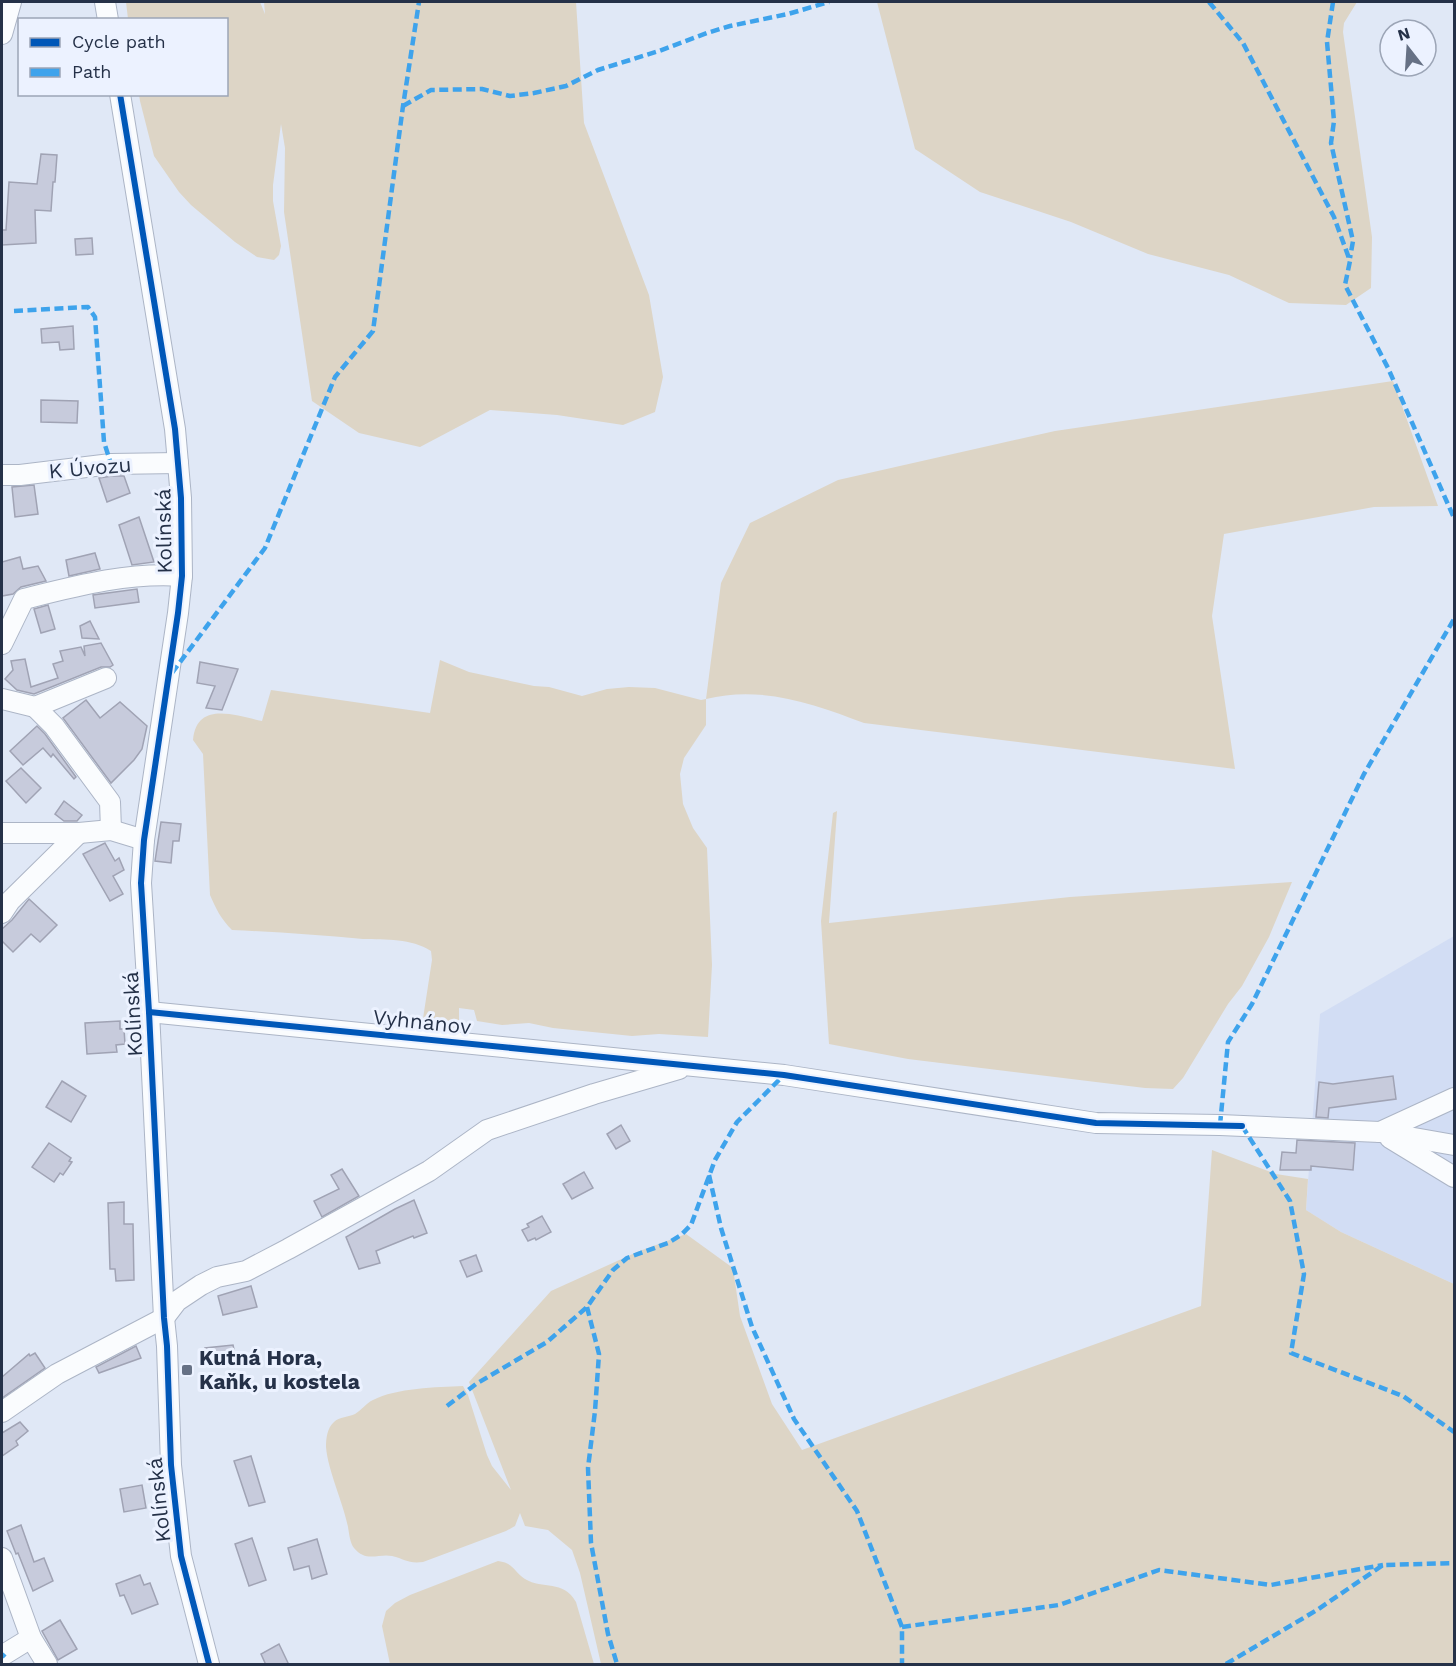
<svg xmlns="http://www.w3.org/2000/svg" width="1456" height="1666" font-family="'Work Sans',sans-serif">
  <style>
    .built { fill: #d2ddf4 }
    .green { fill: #ddd5c6 }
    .building { fill: #c7cbdc; stroke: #a0a3b4; stroke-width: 1.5 }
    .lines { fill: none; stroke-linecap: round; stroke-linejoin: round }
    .minor-casing { stroke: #acb5c6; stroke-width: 22 }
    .minor { stroke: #fafcfe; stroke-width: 20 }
    .quiet { stroke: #3ea3ec; stroke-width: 4.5; stroke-dasharray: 9 4.5; stroke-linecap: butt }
    .cycleway-casing { stroke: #ecf2ff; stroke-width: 10 }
    .cycleway { stroke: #0057b8; stroke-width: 6 }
    .poi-dot { fill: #667185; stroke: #ecf2ff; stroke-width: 2 }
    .labels { text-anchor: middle; stroke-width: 6; stroke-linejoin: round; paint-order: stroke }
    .street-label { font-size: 21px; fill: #253148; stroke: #ecf2ff }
    .poi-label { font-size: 21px; font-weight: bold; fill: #253148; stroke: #ecf2ff; text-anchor: start }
  </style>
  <rect width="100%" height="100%" fill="#e0e8f6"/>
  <polygon class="built" points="1454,936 1454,1284 1341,1232 1306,1210 1320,1014"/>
  <g class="green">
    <polygon points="126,2 260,2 265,14 264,2 576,2 584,123 649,295 663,377 655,412 623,425 557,415 490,410 420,447 359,433 312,401 284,212 285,148 281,124 273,185 273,201 281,246 279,255 274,260 257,257 235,242 191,205 179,192 154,156 140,101 139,95 226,94 226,20 128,19"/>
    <polygon points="877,2 1357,2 1344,23 1343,32 1372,237 1371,288 1346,305 1289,303 1229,275 1148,254 1071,222 980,192 915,149"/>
    <path d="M1393,381L1438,506L1374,507L1224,534L1212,616L1235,769L864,723C814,704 761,685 706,699V725L684,758L680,774L683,804L693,828L707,848L712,965L708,1037L659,1034L632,1036L553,1028L529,1023L502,1025L477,1021L474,1010L459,1008V1029L422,1025L432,960L431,951C411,938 386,940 363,939C319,935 276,932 232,930C221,919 216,909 210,895L203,754L193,740C197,700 236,716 262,721L271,690L430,713L440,660L469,672L534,686L549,687L582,696L607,689L629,687L655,688L701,700L706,699L721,583L750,523L838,480L1055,431Z"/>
    <polygon points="837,811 829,923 1070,897 1292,882 1269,937 1242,986 1228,1004 1183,1078 1173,1089 1145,1088 908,1059 829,1044 821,921 833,813"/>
    <path d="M1212,1150L1276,1174L1308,1179L1306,1210L1341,1232L1454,1284V1664H601L580,1573L572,1550L548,1530L525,1526L520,1513L515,1526L506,1531L423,1562C408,1564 405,1559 392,1556C379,1553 366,1563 354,1548C350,1543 349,1533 348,1527C343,1502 328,1471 326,1447C326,1439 327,1428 334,1422C339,1417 349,1417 355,1414C362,1410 366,1403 373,1400C396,1388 437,1387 463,1386L468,1395L487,1455L492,1466L511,1490L469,1382L551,1291L637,1252L686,1234L733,1268L740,1316L772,1404L802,1450L1201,1306Z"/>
    <path d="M498,1561C514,1563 514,1572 525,1579C543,1590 563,1579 576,1602L594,1664H390L382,1626L386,1611L395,1603L410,1595Z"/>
  </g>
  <g class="building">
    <polygon points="41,154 57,155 55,182 53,182 51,211 35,210 36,243 2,245 2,230 6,230 9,182 37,184"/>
    <polygon points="92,238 93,254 76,255 75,239"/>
    <polygon points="73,326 74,349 60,350 59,342 42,343 41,329"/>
    <polygon points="41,400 78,401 77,423 41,422"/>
    <polygon points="112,476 124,476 130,493 107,502 99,478"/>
    <polygon points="34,485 38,514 15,517 12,487"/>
    <polygon points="139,517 154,562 132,565 119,525"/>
    <polygon points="95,553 100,569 69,576 66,560"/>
    <polygon points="20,557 23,569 38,566 46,581 21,587 13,594 2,596 2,562"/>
    <polygon points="137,589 139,602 95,608 93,595"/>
    <polygon points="48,605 55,629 41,633 34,609"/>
    <polygon points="90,621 99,639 82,638 80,626"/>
    <polygon points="101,643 113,665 110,667 101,667 34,694 17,690 5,679 13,670 11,661 25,659 31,687 58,678 53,664 63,661 60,651 81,647 85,656 84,646"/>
    <polygon points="200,662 238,669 222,710 206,708 215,686 197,683"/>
    <polygon points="86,700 100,718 120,702 147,726 142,749 134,760 111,783 63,718"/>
    <polygon points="37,726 45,734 76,777 74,779 53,754 51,757 43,748 23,765 10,751"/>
    <polygon points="21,768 41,788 26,803 6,781"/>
    <polygon points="64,801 82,815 77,821 64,821 55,814"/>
    <polygon points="161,822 181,824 179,841 173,841 171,863 155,861"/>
    <polygon points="105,843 115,861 119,858 124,870 113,876 123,894 110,901 83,854"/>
    <polygon points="29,899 57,925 40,942 31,934 13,952 2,941 2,929 12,920"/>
    <polygon points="120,1021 120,1029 124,1029 125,1044 116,1045 117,1052 87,1054 85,1023"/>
    <polygon points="1393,1076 1396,1099 1329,1108 1328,1118 1316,1117 1319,1082 1333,1084"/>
    <polygon points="62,1081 86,1096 71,1122 46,1107"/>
    <polygon points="621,1125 630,1141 616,1149 607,1134"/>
    <polygon points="1297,1140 1355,1143 1353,1170 1311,1166 1311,1170 1280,1170 1282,1152 1296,1153"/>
    <polygon points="49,1143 71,1158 69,1161 72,1162 63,1175 60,1173 54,1182 32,1167"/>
    <polygon points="342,1169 359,1196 322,1217 314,1201 339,1189 331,1175"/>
    <polygon points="584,1172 593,1188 572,1199 563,1184"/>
    <polygon points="414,1200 427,1233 414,1238 413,1236 376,1251 380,1263 359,1269 346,1237 395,1209"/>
    <polygon points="124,1202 124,1224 133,1224 134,1280 116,1281 115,1269 110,1269 108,1203"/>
    <polygon points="542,1216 551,1232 536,1240 535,1238 528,1241 522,1230 529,1227 527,1224"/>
    <polygon points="476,1255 482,1271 467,1277 460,1261"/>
    <polygon points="251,1286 257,1307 223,1315 218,1296"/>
    <polygon points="233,1345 236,1359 207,1363 205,1348"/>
    <polygon points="136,1346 141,1358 99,1373 96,1367"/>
    <polygon points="35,1353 45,1368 2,1398 2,1377 29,1354 30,1356"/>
    <polygon points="20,1422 28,1431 16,1441 18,1445 2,1456 2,1433"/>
    <polygon points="251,1456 265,1502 249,1506 234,1461"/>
    <polygon points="142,1485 146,1508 124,1512 120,1489"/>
    <polygon points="21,1525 34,1562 44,1558 53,1581 33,1591 18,1553 16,1554 7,1531"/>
    <polygon points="252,1538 266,1580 249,1586 235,1544"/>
    <polygon points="317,1539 327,1574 312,1579 309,1566 294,1570 288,1548"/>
    <polygon points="140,1575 144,1585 150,1583 158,1604 132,1614 124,1595 120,1596 116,1584"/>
    <polygon points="60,1620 77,1649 58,1660 42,1631"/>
    <polygon points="279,1644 289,1665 266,1665 261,1654"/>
  </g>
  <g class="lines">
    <g class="minor-casing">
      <g id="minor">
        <polyline points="105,2 108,20"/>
        <polyline points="2,34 11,2"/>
        <polyline points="120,94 175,429 181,498 182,576 178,613 144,840 141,883 149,1012 164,1318 167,1346 171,1465 181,1556 209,1664"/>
        <polyline points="2,475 20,475 111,464 178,463"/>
        <path d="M2,644L24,599C76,586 128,572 182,576"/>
        <polyline points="2,699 35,707 106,678"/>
        <polyline points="35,707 54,726 110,802 111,830"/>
        <polyline points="2,833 79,833 111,830 144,840"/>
        <polyline points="2,913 10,901 79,833"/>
        <polyline points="149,1012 784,1075 1096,1123 1220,1125 1380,1132 1454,1145"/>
        <polyline points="1380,1132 1454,1098"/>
        <polyline points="1390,1138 1454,1177"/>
        <polyline points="2,1412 57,1374 164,1318 177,1301 201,1285 217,1277 246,1271 288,1249 429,1171 487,1130 594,1094 679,1069"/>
        <polyline points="2,1558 31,1638 47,1664"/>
        <polyline points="5,1654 31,1638"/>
      </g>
    </g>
    <use href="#minor" class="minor"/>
    <g class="quiet">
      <polyline points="1209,2 1243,43 1334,217 1350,261 1345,285 1388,368 1454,518"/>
      <polyline points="1333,2 1327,42 1334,121 1331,143 1353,241 1350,258"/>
      <polyline points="403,106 431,90 482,89 510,96 534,93 566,86 598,70 659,51 707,33 730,26 788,14 829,2"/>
      <polyline points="14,311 88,307 95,317 104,442 111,464"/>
      <polyline points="172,673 265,548 335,377 373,331 403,106 419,2"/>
      <polyline points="1220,1125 1228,1042 1252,1004 1364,774 1454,619"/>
      <polyline points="1242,1126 1290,1201 1304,1274 1291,1353 1403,1396 1454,1432"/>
      <polyline points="709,1175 721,1228 752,1327 794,1419 857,1511 902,1627 902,1664"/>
      <polyline points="587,1307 599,1354 595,1411 588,1468 591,1543 608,1634 617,1664"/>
      <polyline points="447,1406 476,1384 547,1342 587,1307 613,1270 627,1258 668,1243 681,1235 691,1225 715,1160 737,1122 784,1075"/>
      <polyline points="902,1627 1059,1605 1159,1570 1271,1585 1383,1565"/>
      <polyline points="2,1657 5,1654"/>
      <polyline points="1226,1664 1317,1610 1383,1565 1454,1563"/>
    </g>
    <g class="cycleway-casing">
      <g id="cycleway">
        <polyline points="120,94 175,429 181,498 182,576 178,613 144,840 141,883 149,1012 164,1318 167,1346 171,1465 181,1556 209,1664"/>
        <polyline points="149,1012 784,1075 1096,1123 1242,1126"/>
      </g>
    </g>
    <use href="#cycleway" class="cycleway"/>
  </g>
  <rect class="poi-dot" x="181" y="1364" width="12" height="12" rx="3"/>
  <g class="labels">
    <g class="street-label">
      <text transform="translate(90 468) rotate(-5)" y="7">K Úvozu</text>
      <text transform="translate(164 531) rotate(-91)" y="7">Kolínská</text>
      <text transform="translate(133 1014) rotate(-93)" y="7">Kolínská</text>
      <text transform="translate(422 1022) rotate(6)" y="7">Vyhnánov</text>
      <text transform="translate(159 1500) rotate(-96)" y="7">Kolínská</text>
    </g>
    <g class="poi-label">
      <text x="199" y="1365">Kutná Hora,<tspan x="199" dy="24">Kaňk, u kostela</tspan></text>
    </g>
  </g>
  <rect width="1456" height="1666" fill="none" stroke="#253148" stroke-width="6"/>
  <rect x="18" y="18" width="210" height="78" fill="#ecf2ff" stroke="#9ca5b6" stroke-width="1.5"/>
  <rect x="30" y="38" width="30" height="9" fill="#0057b8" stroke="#9ca5b6" stroke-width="1.5"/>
  <text x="72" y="48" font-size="18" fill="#253148">Cycle path</text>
  <rect x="30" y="68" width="30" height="9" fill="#3ea3ec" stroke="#9ca5b6" stroke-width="1.5"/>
  <text x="72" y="78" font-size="18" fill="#253148">Path</text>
  <g transform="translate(1408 48) rotate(343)"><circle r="28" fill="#ecf2ff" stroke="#9ca5b6" stroke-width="1.5"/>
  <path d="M0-4.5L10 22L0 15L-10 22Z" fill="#667185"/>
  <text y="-9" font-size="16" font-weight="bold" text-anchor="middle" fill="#253148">N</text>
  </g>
</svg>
